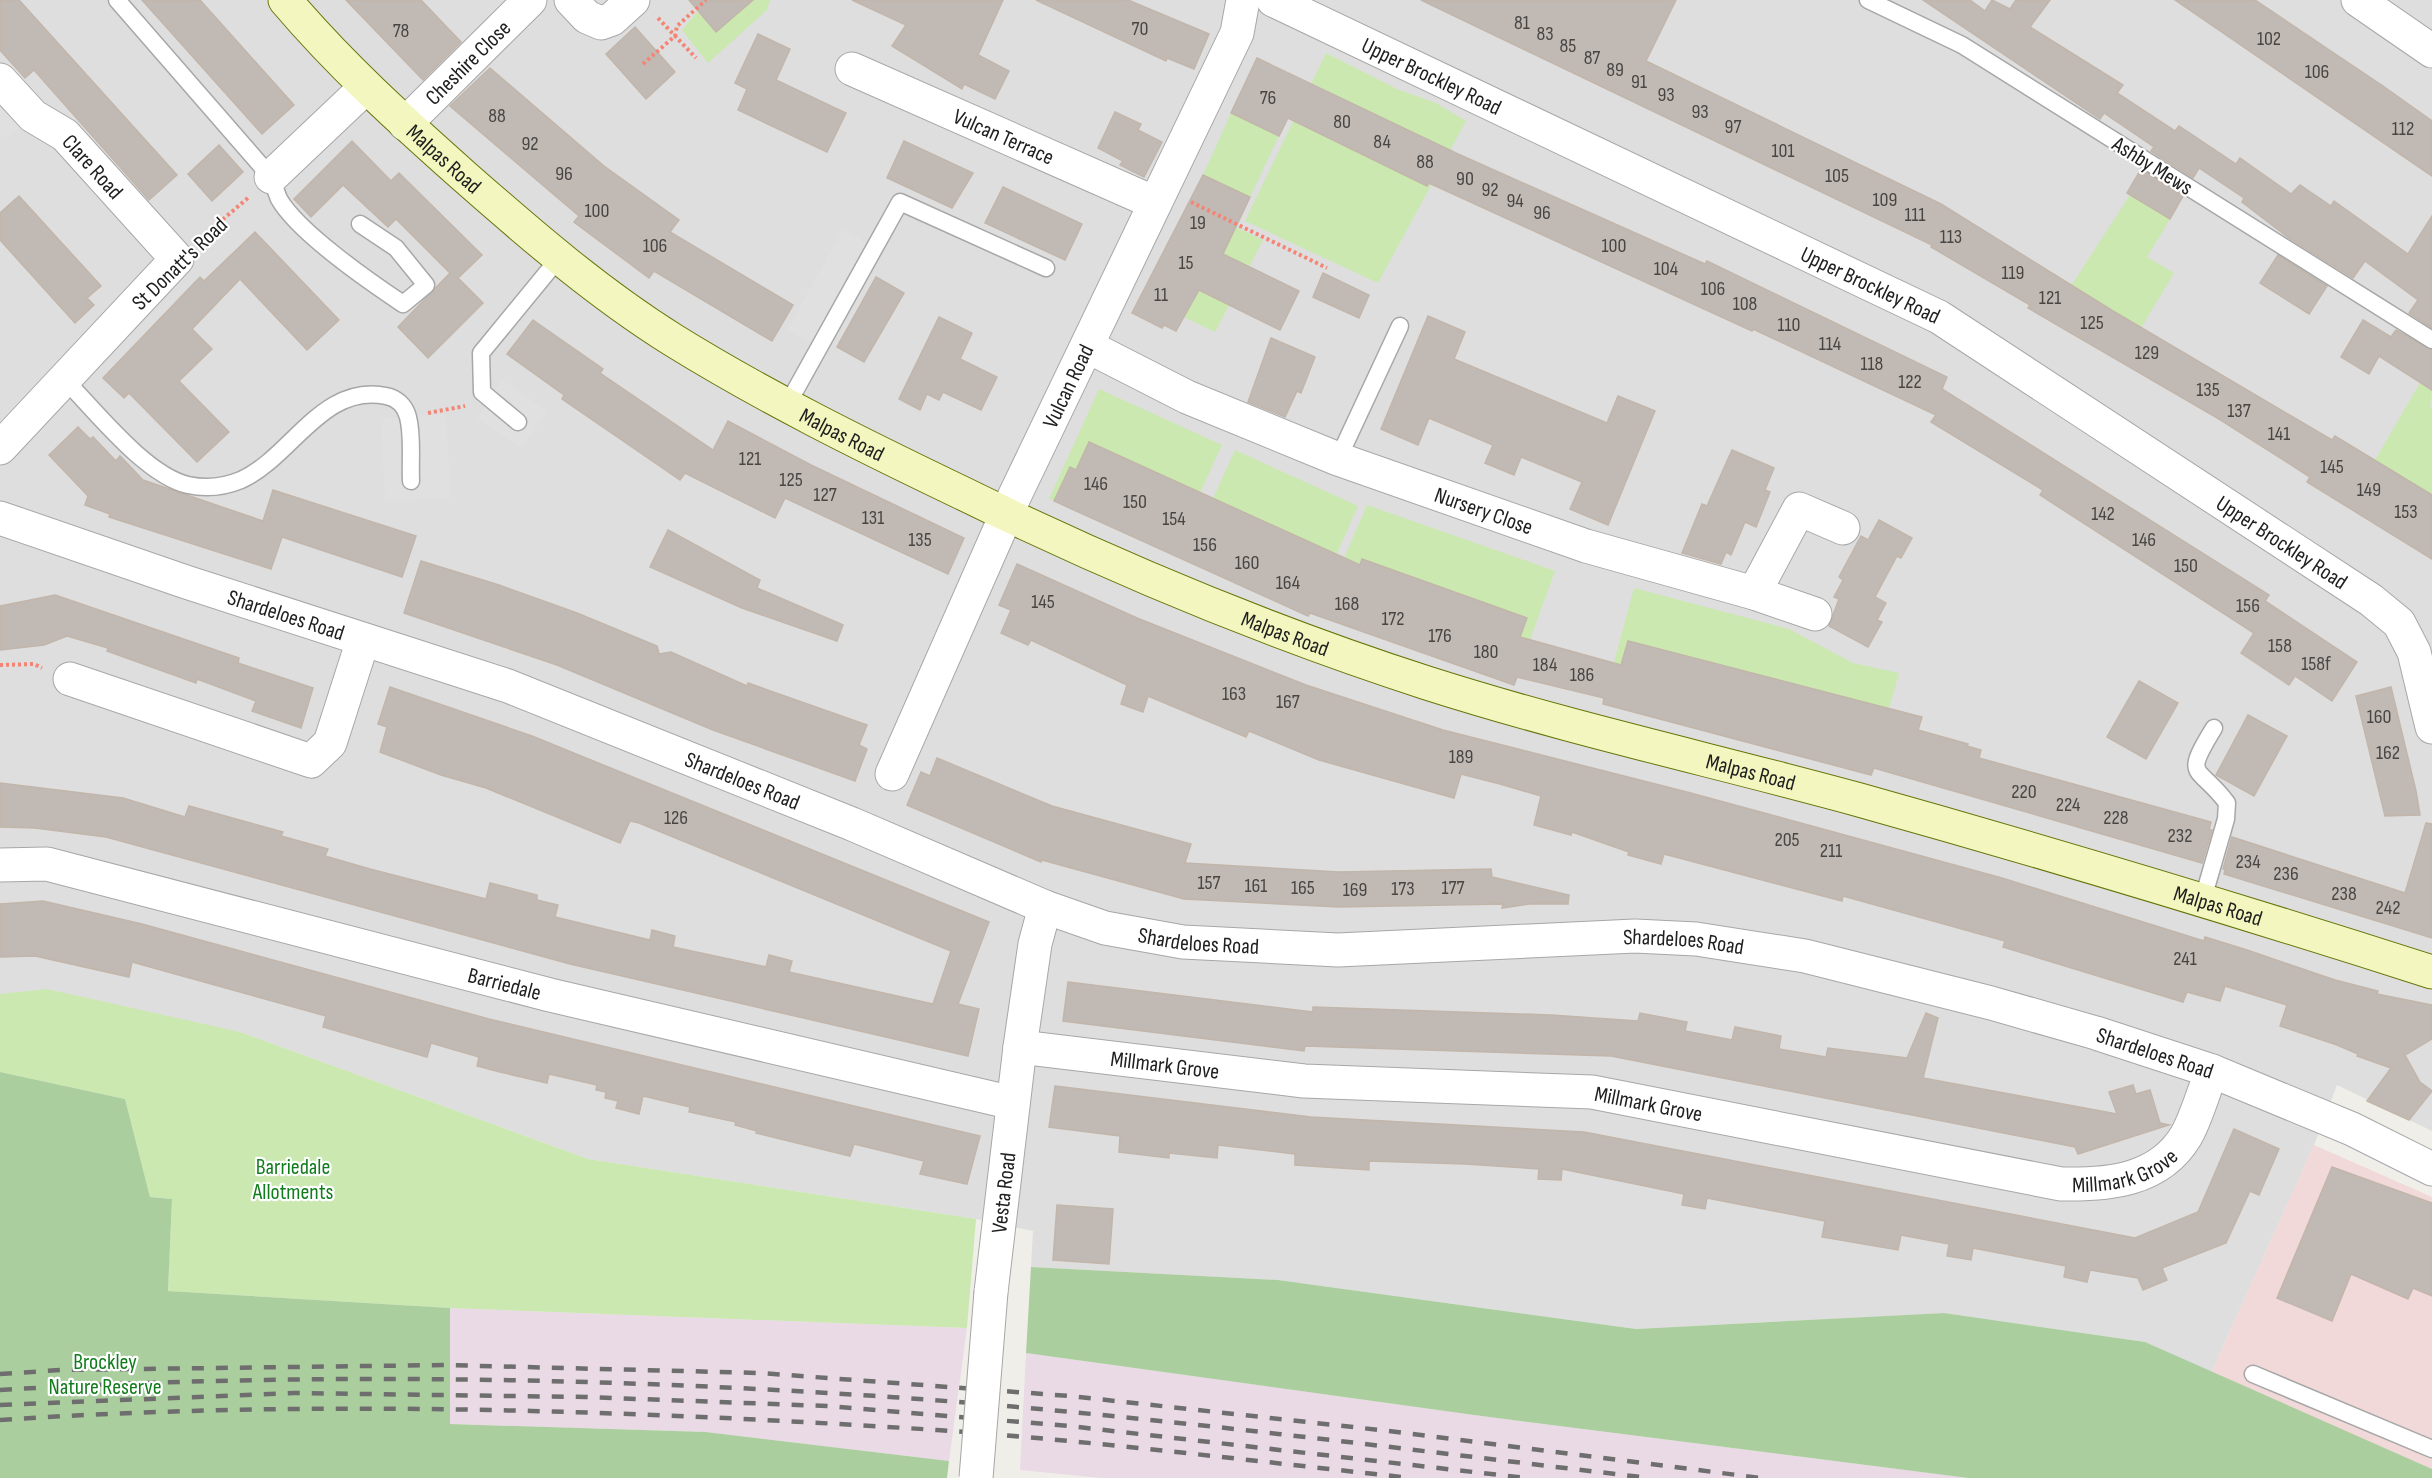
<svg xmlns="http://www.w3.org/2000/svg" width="2432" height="1478" font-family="'Sofia Sans Condensed',sans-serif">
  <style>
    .residential { fill: #dedede }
    .commercial { fill: #f0d9d8 }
    .industrial { fill: #e9dae6 }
    .grass { fill: #cae8b0; fill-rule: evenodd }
    .forest { fill: #abce9e }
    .parking { fill: #e0e0e0 }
    .building { fill: #c1bab4; stroke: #c2b5aa; stroke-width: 1.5 }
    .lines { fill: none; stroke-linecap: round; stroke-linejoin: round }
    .service-casing { stroke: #a7a7a7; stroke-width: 19 }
    .minor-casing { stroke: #a7a7a7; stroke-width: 35 }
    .tertiary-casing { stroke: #a7a7a7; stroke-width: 35 }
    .secondary-casing { stroke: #67750a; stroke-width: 35 }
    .path { stroke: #f48575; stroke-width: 4; stroke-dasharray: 3 3; stroke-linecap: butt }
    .service { stroke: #fff; stroke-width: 16 }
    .minor { stroke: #fff; stroke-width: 33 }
    .tertiary { stroke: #fff; stroke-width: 33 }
    .secondary { stroke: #f3f7bf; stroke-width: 33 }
    .rail { stroke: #6e6e6e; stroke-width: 4.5; stroke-dasharray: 12 12; stroke-linecap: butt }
    .tertiary-bridge-casing { stroke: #a7a7a7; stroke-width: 35; stroke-linecap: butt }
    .tertiary-bridge { stroke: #fff; stroke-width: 33 }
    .labels { text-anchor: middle; stroke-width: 4.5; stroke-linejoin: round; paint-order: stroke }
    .number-label { font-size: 20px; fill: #484645 }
    .street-label { font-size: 22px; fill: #202020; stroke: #fff }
    .park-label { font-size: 22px; fill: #117c1c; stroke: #fff }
  </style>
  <rect width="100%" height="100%" fill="#f0eee8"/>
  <polygon class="residential" points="0,0 2432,0 2432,1131 2337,1085 2314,1145 2211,1373 2145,1342 1944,1313 1636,1329 1278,1280 1031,1267 1033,1231 976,1219 588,1159 240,1032 0,994"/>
  <polygon class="commercial" points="2314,1145 2432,1197 2432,1469 2211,1373"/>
  <g class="industrial">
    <polygon points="450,1308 967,1328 949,1461 706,1432 450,1424 0,1330"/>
    <polygon points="1026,1353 1474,1415 1968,1478 1101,1478 1020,1470"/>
  </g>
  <g class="grass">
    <polygon points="753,0 770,0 767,10 708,63 682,30 698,11 716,32"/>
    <path d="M1326,53L1397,89L1436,103L1466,121L1378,283L1245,221ZM1314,84L1445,149L1428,186L1301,125L1303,106Z"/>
    <polygon points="1231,113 1279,136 1250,197 1203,175"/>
    <polygon points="2130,195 2170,219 2147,257 2174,273 2141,328 2071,286"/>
    <polygon points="1221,220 1263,240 1215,332 1171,311"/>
    <polygon points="2420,383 2432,391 2430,407 2432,408 2432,495 2375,460"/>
    <polygon points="1099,389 1222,445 1188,519 1089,443 1076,470 1070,468 1054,501 1049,499"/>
    <polygon points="1235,450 1358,506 1325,580 1329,551 1303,540 1201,525"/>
    <polygon points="1367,505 1555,571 1527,648 1518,645 1527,618 1497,607 1487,634 1479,601 1453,591 1443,619 1353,586 1319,616"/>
    <polygon points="1634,588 1789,629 1853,663 1899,673 1881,737 1836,725 1851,669 1835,726 1655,648 1628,641 1620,668 1613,666"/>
    <polygon points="47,989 240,1032 588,1159 976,1219 967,1328 450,1308 168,1291 172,1199 150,1197 125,1099 0,1072 0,994"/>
  </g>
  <g class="forest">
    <polygon points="0,1072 125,1099 150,1197 172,1199 168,1291 450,1308 450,1424 706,1432 949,1461 947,1478 0,1478"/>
    <polygon points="1031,1267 1278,1280 1636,1329 1944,1313 2145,1342 2432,1469 2432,1478 1968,1478 1474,1415 1026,1353"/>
  </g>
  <g class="parking">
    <polygon points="0,80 33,116 5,141 0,136"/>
    <polygon points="843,229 874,247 818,347 787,330"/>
    <polygon points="502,380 547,411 522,448 477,418"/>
    <polygon points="446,414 451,497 385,501 380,418"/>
  </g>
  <g class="building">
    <polygon points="0,0 19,0 177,175 149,200 34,70 25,78 0,50"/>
    <polygon points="142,0 200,0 294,105 262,134"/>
    <polygon points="346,0 421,0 461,42 423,80"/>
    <polygon points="689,0 753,0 716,32"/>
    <polygon points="852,0 1003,0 978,55 1009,71 995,99 964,84 962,89 892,46 906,25"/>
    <polygon points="1036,0 1128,0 1209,34 1194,69 1167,58 1166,61"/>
    <polygon points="1421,0 1676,0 1646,61 1941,204 2113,311 2332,440 2335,436 2432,495 2432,559 2307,482 2310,477 2219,419 2028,308 2030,305 1931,247 1932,245"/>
    <polygon points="1923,0 1970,0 1985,11 1992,0 2010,9 2016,0 2050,0 2030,27 2123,85 2117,93 2175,131 2179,126 2236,164 2240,158 2291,194 2300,185 2331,206 2334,201 2408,254 2432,216 2432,328 2409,313 2418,300 2365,261 2353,278 2289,238 2242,202 2244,198 2199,168 2193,178 2151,151 2154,147 2104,113 2100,119"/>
    <polygon points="2175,0 2255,0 2383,86 2432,121 2432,176"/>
    <polygon points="635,27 675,72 646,99 606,54"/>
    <polygon points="758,34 790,49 776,80 846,113 827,152 738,110 747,89 735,83"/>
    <polygon points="1257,58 1458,154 1705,264 1707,261 1947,377 1942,389 2269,595 2265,601 2357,662 2332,701 2295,676 2289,685 2241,653 2254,633 2040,495 2043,490 1931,422 1936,415 1753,329 1752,331 1429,183 1427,186 1288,118 1279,136 1231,113"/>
    <polygon points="490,68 604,166 679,220 670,232 793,305 772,341 654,271 649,278 574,222 579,216 450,106"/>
    <polygon points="1115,112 1141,124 1138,130 1162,142 1144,177 1120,165 1123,161 1098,148"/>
    <polygon points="352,141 391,181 399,173 482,255 458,278 483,303 428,358 398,327 450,273 396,219 388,227 343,185 311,217 294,199"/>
    <polygon points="904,141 973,173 952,208 887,178"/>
    <polygon points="219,145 243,172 212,201 188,174"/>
    <polygon points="2141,169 2183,196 2170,219 2127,193"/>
    <polygon points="1203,175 1250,197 1223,254 1299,291 1280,330 1199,290 1176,331 1164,325 1162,328 1132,313"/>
    <polygon points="1003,187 1082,224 1065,260 985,223"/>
    <polygon points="19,196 101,286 87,298 94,305 75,323 0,240 0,213"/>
    <polygon points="255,232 339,320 307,350 240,279 192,329 212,349 179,381 229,432 197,462 129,393 124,398 103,378 200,277 204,281"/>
    <polygon points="2278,255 2327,286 2309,314 2260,283"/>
    <polygon points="1323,273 1369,295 1359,318 1313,297"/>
    <polygon points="876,277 904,293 864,362 837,347"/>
    <polygon points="1428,316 1465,332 1454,359 1607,423 1618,396 1655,411 1608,525 1570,509 1582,482 1521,457 1514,475 1485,463 1493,445 1429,418 1418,445 1381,429"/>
    <polygon points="939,317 972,333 960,359 997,377 981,410 943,392 939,400 927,394 920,410 899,399"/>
    <polygon points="533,320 603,369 600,373 713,450 728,421 811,465 964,538 948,574 785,498 775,518 685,473 680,480 562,399 564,395 507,354"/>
    <polygon points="2363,320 2391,337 2396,330 2432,350 2432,390 2379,356 2369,374 2341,357"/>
    <polygon points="1271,338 1315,357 1301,393 1297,391 1285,417 1248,402"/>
    <polygon points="78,427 90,439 93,437 116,461 120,456 143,480 263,521 273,490 416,536 402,577 282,537 271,569 109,517 110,514 85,505 88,496 49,455"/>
    <polygon points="1089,442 1360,565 1362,559 1527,618 1520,637 1621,665 1628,641 1922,717 1918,730 1968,744 1967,746 1981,750 1979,758 2211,822 2209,830 2212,830 2202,863 1874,768 1871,775 1603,704 1604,698 1517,677 1514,685 1310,613 1308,616 1054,501 1070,467 1076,470"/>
    <polygon points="1732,450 1774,468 1765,490 1770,492 1756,527 1745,522 1731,555 1726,552 1721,564 1682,553 1702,504 1707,506"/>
    <polygon points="1879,520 1912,538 1901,558 1897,556 1875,597 1886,603 1877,620 1882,622 1868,647 1829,626 1839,599 1834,597 1843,580 1839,577 1861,536 1868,540"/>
    <polygon points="668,530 760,580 757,588 843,625 837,641 742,608 650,567"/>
    <polygon points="421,561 499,585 577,613 657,646 659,654 671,652 747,686 748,683 867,725 859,745 867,749 855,781 713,730 557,665 404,613"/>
    <polygon points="1017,564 1137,618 1306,685 1443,730 1687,792 2002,878 2204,941 2205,937 2247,950 2335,980 2378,991 2377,994 2432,1005 2432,1039 2405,1055 2420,1082 2432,1091 2409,1120 2367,1101 2391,1068 2357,1056 2358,1054 2337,1045 2280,1026 2287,1005 2225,986 2220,1001 2187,992 2183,1002 2003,947 2005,941 1843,896 1842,901 1664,854 1661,864 1628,855 1629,852 1572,832 1571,835 1534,825 1541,796 1500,784 1461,774 1454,798 1319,760 1249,731 1246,737 1148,696 1143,712 1121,704 1127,685 1031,640 1028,645 1001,633 1011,610 999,605"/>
    <polygon points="55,595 239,658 238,663 313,688 301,728 252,711 256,701 197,679 196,683 107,651 108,648 67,636 44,645 0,650 0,606"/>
    <polygon points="2139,681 2178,703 2146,759 2107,737"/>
    <polygon points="390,687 532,736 989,922 958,1004 979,1009 968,1056 570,964 106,837 35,828 0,827 0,783 123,798 185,817 189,806 283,832 281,836 328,849 325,856 370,869 486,899 490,883 537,895 537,900 558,905 555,917 650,940 652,930 675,936 673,947 766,967 769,955 792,961 789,972 933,1004 951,951 639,823 630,821 620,843 486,788 441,775 380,752 387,727 378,724"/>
    <polygon points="2391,687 2416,791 2420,815 2385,816 2356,696"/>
    <polygon points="2248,715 2287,736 2254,796 2216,775"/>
    <polygon points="937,758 1052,806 1191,844 1185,863 1339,872 1491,869 1492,877 1569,895 1568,904 1529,904 1502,908 1503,904 1339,907 1184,899 1042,860 1041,862 907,805 921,772 930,776"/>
    <polygon points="2426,823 2432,824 2432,938 2224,874 2225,869 2223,869 2232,837 2405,893"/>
    <polygon points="43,901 142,924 489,1019 980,1136 967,1184 920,1174 924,1161 854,1144 850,1156 756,1133 757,1131 735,1125 736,1122 689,1112 690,1107 643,1096 639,1114 616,1108 618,1101 605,1098 606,1092 596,1090 597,1085 549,1074 547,1083 500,1072 477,1066 479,1057 431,1043 427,1057 323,1027 326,1016 132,962 129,977 35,956 0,957 0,904"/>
    <polygon points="1068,982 1313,1012 1313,1007 1551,1015 1638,1021 1640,1013 1687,1022 1685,1031 1732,1040 1735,1027 1781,1036 1779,1049 1826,1057 1828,1048 1907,1058 1926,1013 1938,1018 1923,1078 2117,1114 2109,1092 2133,1085 2136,1094 2150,1090 2160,1123 2169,1125 2078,1154 2075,1147 1611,1056 1305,1046 1304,1051 1063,1021"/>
    <polygon points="1055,1086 1311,1117 1584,1132 2135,1238 2198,1212 2234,1129 2279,1149 2259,1195 2250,1191 2226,1243 2162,1268 2167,1280 2143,1290 2138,1278 2090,1270 2087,1282 2064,1277 2066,1266 1973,1248 1971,1260 1947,1256 1949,1244 1901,1235 1898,1250 1822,1237 1825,1221 1707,1198 1705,1209 1682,1205 1684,1194 1562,1169 1561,1180 1538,1179 1539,1169 1465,1164 1369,1161 1369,1170 1295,1165 1295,1154 1218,1145 1217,1158 1169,1153 1169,1158 1119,1152 1120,1136 1049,1127"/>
    <polygon points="2332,1167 2432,1203 2432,1296 2413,1288 2408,1299 2351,1274 2332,1321 2277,1298"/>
    <polygon points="1057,1205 1113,1209 1109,1264 1053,1260"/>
  </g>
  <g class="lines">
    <g class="service-casing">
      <g id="service">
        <path d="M117,0L271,177C274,184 276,192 279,199C298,232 370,282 403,304L426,285L396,248L360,224"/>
        <polyline points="1868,0 1962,45 2432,340"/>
        <path d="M64,379C95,410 145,475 188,485C206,489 224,487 241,480C292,457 322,383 386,396C397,398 405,406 408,417C413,436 410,460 411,481"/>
        <polyline points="786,407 900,202 1046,268"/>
        <polyline points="518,422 482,392 481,353 559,258"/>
        <polyline points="1338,459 1400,326"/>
        <path d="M2202,902L2226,819L2227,803C2198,764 2182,780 2214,728"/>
        <polyline points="2253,1374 2432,1449"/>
      </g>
    </g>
    <g class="minor-casing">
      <g id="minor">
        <polyline points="571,0 587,17 601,23 612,19 633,0"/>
        <path id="s1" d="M1273,0L1939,317L2371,600L2399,623L2414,652L2432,727"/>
        <polyline points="2358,0 2432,51"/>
        <path id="s2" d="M852,69L1155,203"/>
        <path id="s3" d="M0,80L33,116L65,135L177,259L0,448"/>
        <path id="s4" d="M405,124L530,0"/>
        <polyline points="271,177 366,87"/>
        <path id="s5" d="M1089,347L1187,397L1338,459L1586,546L1754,593L1799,509L1843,528"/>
        <polyline points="1754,593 1815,614"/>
        <polyline points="70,679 311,761 330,743 363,640"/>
        <path id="s6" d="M892,774L1015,495L1237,33L1243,0"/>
        <path id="s7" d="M0,865L47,864L550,995L1013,1103"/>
        <path id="s8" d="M1020,1047L1304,1081L1592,1092L2061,1184C2108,1185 2159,1181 2186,1136C2197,1117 2203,1092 2212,1071"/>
      </g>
    </g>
    <g class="tertiary-casing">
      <g id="tertiary">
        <path id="s9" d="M0,518L186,582L508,686L852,824L1045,907L1105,928L1183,942L1338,950L1635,936L1696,939L1805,956L1991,1003L2096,1033L2212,1071L2352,1129L2432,1169"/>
        <path id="s10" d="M991,1292L1020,1047L1035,944L1045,907"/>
      </g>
    </g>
    <g class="secondary-casing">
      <g id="secondary">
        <path id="s11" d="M285,0C340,65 402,121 465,177C531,235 598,293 673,340C765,397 862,445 960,492C1111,566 1266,631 1427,683C1568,728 1713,760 1856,799C2049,853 2241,911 2432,972"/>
      </g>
    </g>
    <g class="path">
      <polyline points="658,18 696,58"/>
      <polyline points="643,64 675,36 677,26 706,0"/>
      <polyline points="1191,202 1327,268"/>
      <polyline points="200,239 249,197"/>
      <polyline points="428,413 465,406"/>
      <polyline points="0,665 34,664 42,668"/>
    </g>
    <use href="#service" class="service"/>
    <use href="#minor" class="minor"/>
    <use href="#tertiary" class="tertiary"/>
    <use href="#secondary" class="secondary"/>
    <g class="rail">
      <polyline points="0,1374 61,1370 445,1365 760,1373 1070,1396 1389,1431 1761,1478"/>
      <path d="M0,1390C301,1372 604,1377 906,1398C1154,1416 1402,1449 1649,1478"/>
      <polyline points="0,1405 294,1393 585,1397 827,1406 1069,1426 1526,1478"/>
      <path d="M0,1420C311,1399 626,1410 937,1430C1095,1441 1253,1461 1411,1478"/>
    </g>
    <g class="tertiary-bridge-casing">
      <polyline id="tertiary-bridge" points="976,1478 991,1292"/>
    </g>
    <use href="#tertiary-bridge" class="tertiary-bridge"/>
  </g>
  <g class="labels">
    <g class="number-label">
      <text x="1522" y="29">81</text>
      <text x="1140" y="35">70</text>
      <text x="401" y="37">78</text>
      <text x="1545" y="40">83</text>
      <text x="2269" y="45">102</text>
      <text x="1568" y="52">85</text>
      <text x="1592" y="64">87</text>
      <text x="1615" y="76">89</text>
      <text x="2317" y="78">106</text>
      <text x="1639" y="88">91</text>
      <text x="1666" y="101">93</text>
      <text x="1268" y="104">76</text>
      <text x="1700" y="118">93</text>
      <text x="497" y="122">88</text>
      <text x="1342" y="128">80</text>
      <text x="1733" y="133">97</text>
      <text x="2403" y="135">112</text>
      <text x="1382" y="148">84</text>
      <text x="530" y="150">92</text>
      <text x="1783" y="157">101</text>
      <text x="1425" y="168">88</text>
      <text x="564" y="180">96</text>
      <text x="1837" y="182">105</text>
      <text x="1465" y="185">90</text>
      <text x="1490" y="196">92</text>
      <text x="1885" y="206">109</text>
      <text x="1515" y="207">94</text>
      <text x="597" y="217">100</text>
      <text x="1542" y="219">96</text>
      <text x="1915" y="221">111</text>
      <text x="1198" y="229">19</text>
      <text x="1951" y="243">113</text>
      <text x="655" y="252">106</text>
      <text x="1614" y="252">100</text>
      <text x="1186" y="269">15</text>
      <text x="1666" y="275">104</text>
      <text x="2013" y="279">119</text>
      <text x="1713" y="295">106</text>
      <text x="1161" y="301">11</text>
      <text x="2050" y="304">121</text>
      <text x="1745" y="310">108</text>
      <text x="2092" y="329">125</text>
      <text x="1789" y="331">110</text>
      <text x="1830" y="350">114</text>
      <text x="2147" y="359">129</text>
      <text x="1872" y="370">118</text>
      <text x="1910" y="388">122</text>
      <text x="2208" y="396">135</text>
      <text x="2239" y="417">137</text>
      <text x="2279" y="440">141</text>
      <text x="750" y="465">121</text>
      <text x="2332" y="473">145</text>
      <text x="791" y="486">125</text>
      <text x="1096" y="490">146</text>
      <text x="2369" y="496">149</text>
      <text x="825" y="501">127</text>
      <text x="1135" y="508">150</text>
      <text x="2406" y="518">153</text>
      <text x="2103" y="520">142</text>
      <text x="873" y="524">131</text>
      <text x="1174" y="525">154</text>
      <text x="920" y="546">135</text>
      <text x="2144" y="546">146</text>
      <text x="1205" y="551">156</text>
      <text x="1247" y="569">160</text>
      <text x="2186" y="572">150</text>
      <text x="1288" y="589">164</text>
      <text x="1043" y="608">145</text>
      <text x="1347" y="610">168</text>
      <text x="2248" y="612">156</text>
      <text x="1393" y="625">172</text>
      <text x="1440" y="642">176</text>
      <text x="2280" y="652">158</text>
      <text x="1486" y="658">180</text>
      <text x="2316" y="670">158f</text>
      <text x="1545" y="671">184</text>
      <text x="1582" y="681">186</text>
      <text x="1234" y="700">163</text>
      <text x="1288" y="708">167</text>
      <text x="2379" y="723">160</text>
      <text x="2388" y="759">162</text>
      <text x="1461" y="763">189</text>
      <text x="2024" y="798">220</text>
      <text x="2068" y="811">224</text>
      <text x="676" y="824">126</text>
      <text x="2116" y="824">228</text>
      <text x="2180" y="842">232</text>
      <text x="1787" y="846">205</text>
      <text x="1831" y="857">211</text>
      <text x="2248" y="868">234</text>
      <text x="2286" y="880">236</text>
      <text x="1209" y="889">157</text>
      <text x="1256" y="892">161</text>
      <text x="1303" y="894">165</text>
      <text x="1453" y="894">177</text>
      <text x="1403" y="895">173</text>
      <text x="1355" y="896">169</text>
      <text x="2344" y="900">238</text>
      <text x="2388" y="914">242</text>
      <text x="2185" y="965">241</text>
    </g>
    <g class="street-label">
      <text dy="8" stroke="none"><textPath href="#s4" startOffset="88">Cheshire Close</textPath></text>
      <text dy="8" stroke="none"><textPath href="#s1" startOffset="176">Upper Brockley Road</textPath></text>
      <text dy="8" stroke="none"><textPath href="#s2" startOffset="166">Vulcan Terrace</textPath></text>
      <text dy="8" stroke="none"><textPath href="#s11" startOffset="225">Malpas Road</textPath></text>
      <text transform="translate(2153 165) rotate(32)" y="8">Ashby Mews</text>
      <text dy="8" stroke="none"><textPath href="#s3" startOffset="128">Clare Road</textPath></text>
      <text transform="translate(179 263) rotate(-44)" y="8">St Donatt's Road</text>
      <text dy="8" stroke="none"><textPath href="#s1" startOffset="662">Upper Brockley Road</textPath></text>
      <text dy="8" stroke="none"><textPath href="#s6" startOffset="426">Vulcan Road</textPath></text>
      <text dy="8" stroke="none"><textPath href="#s11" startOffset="711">Malpas Road</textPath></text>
      <text dy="8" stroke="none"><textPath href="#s5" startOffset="428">Nursery Close</textPath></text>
      <text dy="8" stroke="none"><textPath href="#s1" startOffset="1148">Upper Brockley Road</textPath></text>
      <text dy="8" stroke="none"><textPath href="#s9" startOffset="302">Shardeloes Road</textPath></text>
      <text dy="8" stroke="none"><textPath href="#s11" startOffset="1197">Malpas Road</textPath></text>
      <text dy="8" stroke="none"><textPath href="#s11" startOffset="1683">Malpas Road</textPath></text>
      <text dy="8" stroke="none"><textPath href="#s9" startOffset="788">Shardeloes Road</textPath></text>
      <text dy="8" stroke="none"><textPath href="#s11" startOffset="2169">Malpas Road</textPath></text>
      <text dy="8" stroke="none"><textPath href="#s9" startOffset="1274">Shardeloes Road</textPath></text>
      <text dy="8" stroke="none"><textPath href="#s9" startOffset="1760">Shardeloes Road</textPath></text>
      <text dy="8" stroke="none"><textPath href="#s7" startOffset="520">Barriedale</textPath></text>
      <text dy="8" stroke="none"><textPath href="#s9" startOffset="2246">Shardeloes Road</textPath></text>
      <text dy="8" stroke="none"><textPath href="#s8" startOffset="146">Millmark Grove</textPath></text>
      <text dy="8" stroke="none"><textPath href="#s8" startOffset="632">Millmark Grove</textPath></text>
      <text dy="8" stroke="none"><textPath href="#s8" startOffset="1118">Millmark Grove</textPath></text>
      <text dy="8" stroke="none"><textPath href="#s10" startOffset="100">Vesta Road</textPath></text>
    </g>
    <g class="park-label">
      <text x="293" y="1174">Barriedale<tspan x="293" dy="25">Allotments</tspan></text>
      <text x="105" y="1369">Brockley<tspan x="105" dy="25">Nature Reserve</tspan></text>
    </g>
  </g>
</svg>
